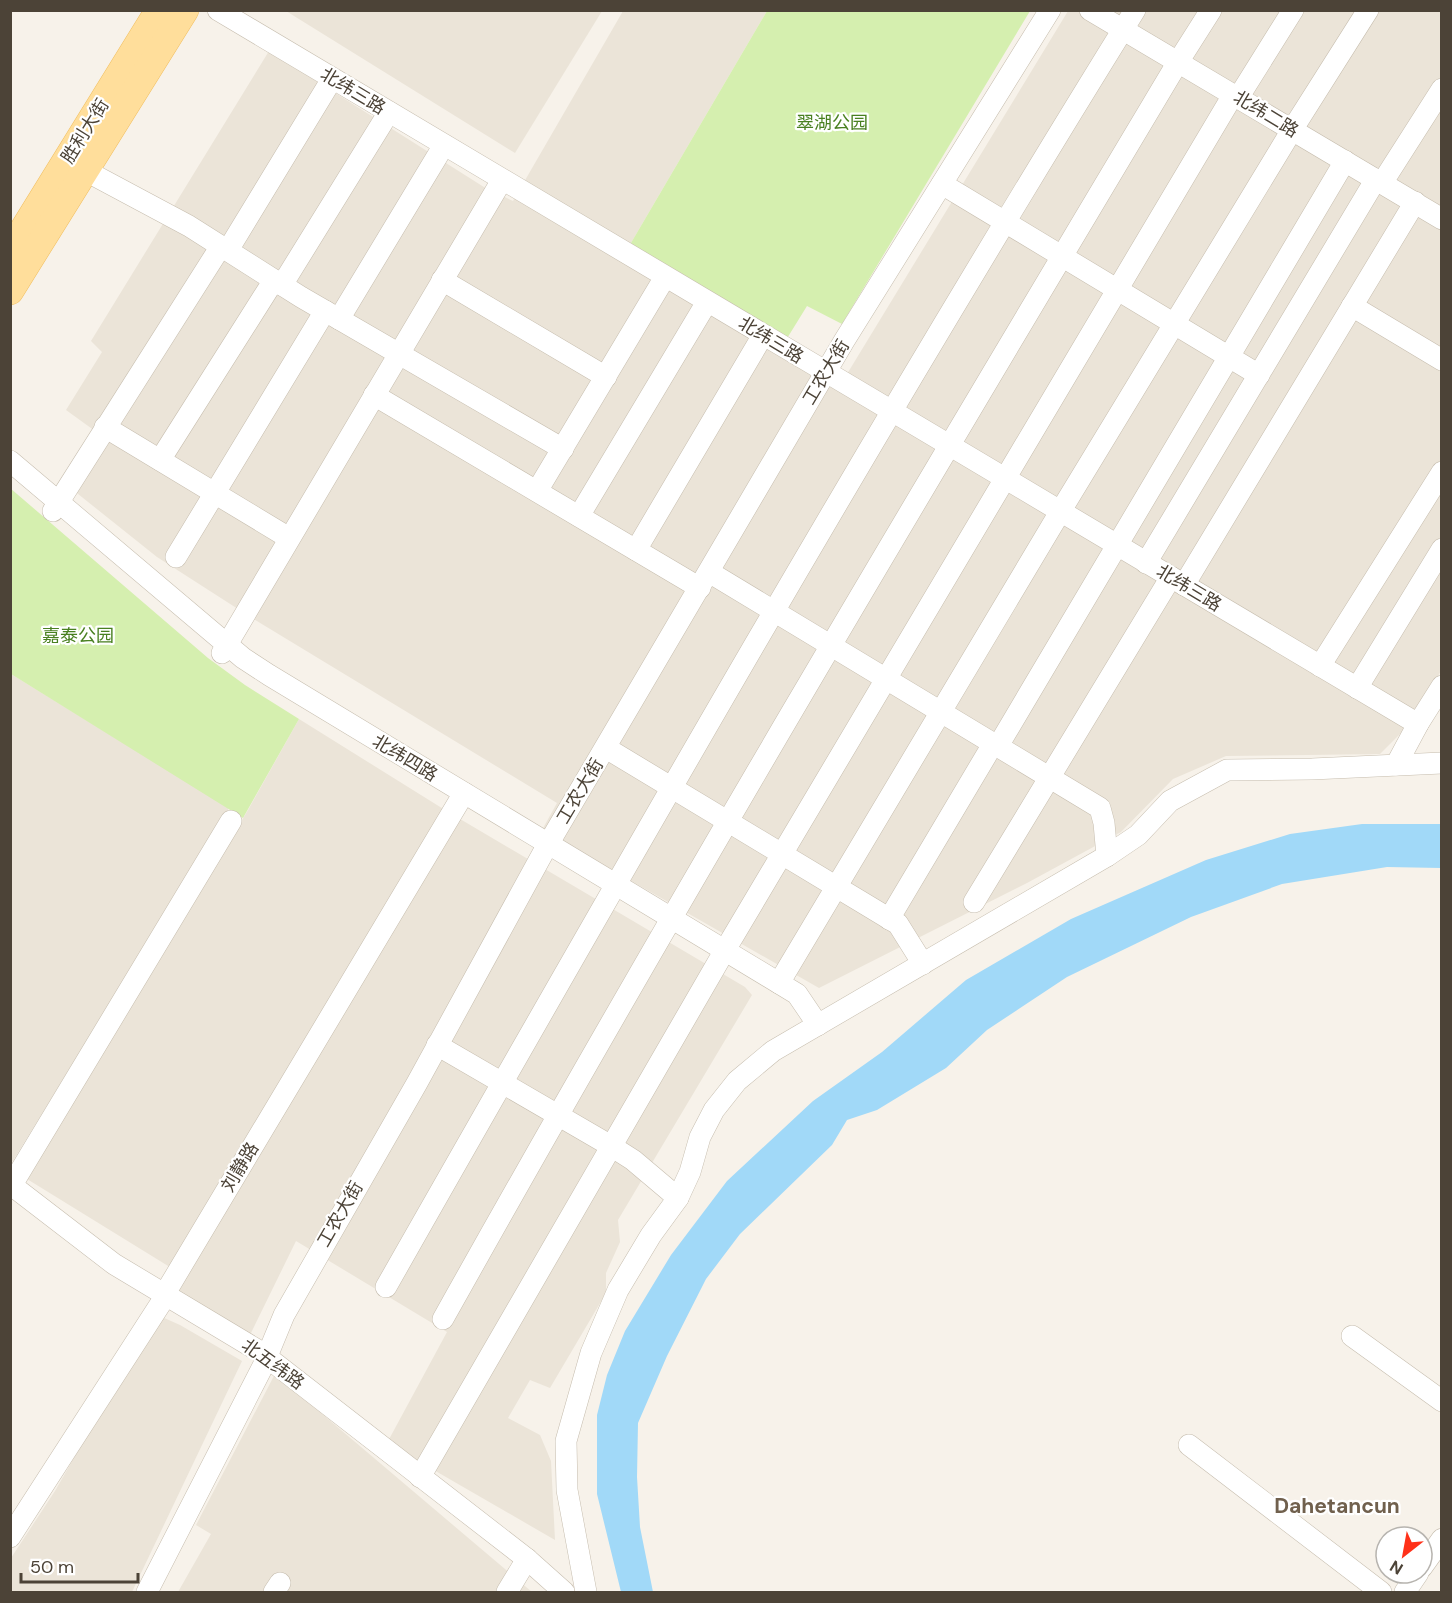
<svg xmlns="http://www.w3.org/2000/svg" width="1452" height="1603" font-family="'DM Sans','Noto Sans SC',sans-serif">
  <style>
    .residential { fill: #ebe4d8 }
    .green { fill: #d5efaf }
    .water { fill: #a1d9f8 }
    .lines { fill: none; stroke-linecap: round; stroke-linejoin: round }
    .minor-casing { stroke: #c6bdae; stroke-width: 22 }
    .major-casing { stroke: #f1be5e; stroke-width: 28 }
    .minor { stroke: #fff; stroke-width: 21 }
    .major { stroke: #ffde9b; stroke-width: 27 }
    .labels { text-anchor: middle; stroke-width: 4.5; stroke-linejoin: round; paint-order: stroke }
    .street-label { font-size: 18px; fill: #4c4337; stroke: #fff }
    .park-label { font-size: 18px; fill: #498021; stroke: #fff }
    .quarter-label { font-size: 21px; font-weight: bold; fill: #70604d; stroke: #fff }
  </style>
  <rect width="100%" height="100%" fill="#f7f2ea"/>
  <g class="residential">
    <polygon points="286,11 602,11 515,153"/>
    <polygon points="623,11 767,11 628,248 847,374 1068,11 1441,11 1441,671 1405,729 1380,754 1226,756 1173,779 1121,832 1027,883 819,988 542,830 557,803 252,618 157,557 63,482 95,431 66,410 102,352 91,341 269,51 487,189 513,201"/>
    <polygon points="11,674 229,808 11,1164"/>
    <polygon points="299,719 445,810 173,1269 27,1179 248,810"/>
    <polygon points="455,816 745,987 752,995 618,1220 620,1242 606,1273 606,1293 550,1388 530,1380 508,1418 540,1435 551,1461 555,1540 387,1443 447,1332 296,1241 249,1337 173,1292"/>
    <polygon points="162,1317 180,1325 242,1361 132,1592 11,1592 11,1558 55,1491 109,1397"/>
    <polygon points="275,1374 532,1592 178,1592 211,1534 196,1525"/>
  </g>
  <g class="green">
    <polygon points="767,11 1030,11 842,324 807,306 786,340 628,248"/>
    <polygon points="10,488 208,658 245,685 299,719 243,818 11,674"/>
  </g>
  <polygon class="water" points="1362,824 1441,824 1441,868 1387,867 1282,884 1191,917 1067,977 987,1030 946,1068 877,1110 847,1120 832,1145 740,1234 706,1279 667,1356 638,1423 637,1477 640,1527 653,1592 621,1592 597,1494 597,1415 607,1375 625,1331 671,1255 727,1181 813,1101 882,1052 966,980 1071,919 1206,860 1290,834"/>
  <g class="lines">
    <g class="minor-casing">
      <g id="minor">
        <polyline points="218,10 1418,724"/>
        <polyline points="1090,10 1442,219"/>
        <polyline points="1238,98 1293,10"/>
        <polyline points="73,164 189,226 301,297 563,449"/>
        <polyline points="1382,183 1442,89"/>
        <polyline points="942,184 1259,375"/>
        <polyline points="228,250 332,79"/>
        <polyline points="442,280 606,377"/>
        <polyline points="282,285 389,112"/>
        <polyline points="1352,306 1442,360"/>
        <polyline points="339,319 444,145"/>
        <polyline points="374,395 700,588"/>
        <polyline points="105,427 289,538"/>
        <polyline points="160,460 274,280"/>
        <polyline points="10,461 243,658 269,675 797,994 818,1025"/>
        <polyline points="537,491 665,277"/>
        <polyline points="53,511 221,246"/>
        <polyline points="579,516 707,302"/>
        <polyline points="636,550 763,335"/>
        <polyline points="176,557 325,311"/>
        <polyline points="1146,563 1376,179"/>
        <polyline points="709,572 1100,808 1104,823 1107,856"/>
        <polyline points="1184,585 1415,202"/>
        <polyline points="222,653 502,180"/>
        <polyline points="1320,666 1442,472"/>
        <polyline points="1357,688 1442,549"/>
        <polyline points="998,746 1345,161"/>
        <polyline points="606,748 898,924 923,964"/>
        <polyline points="1396,765 1418,724 1442,686"/>
        <polyline points="974,902 1171,577"/>
        <polyline points="889,919 993,744"/>
        <polyline points="779,983 1060,512 1292,130 1368,10"/>
        <polyline points="437,1045 611,1146 633,1160 678,1198"/>
        <polyline points="10,1184 114,1264 259,1351 527,1559 564,1592"/>
        <polyline points="10,1188 231,821"/>
        <path d="M386,1287C630,858 875,429 1135,10"/>
        <path d="M443,1319C680,895 929,479 1178,62L1211,10"/>
        <polyline points="1352,1336 1442,1401"/>
        <polyline points="1189,1445 1381,1592"/>
        <polyline points="420,1477 725,950 1233,95"/>
        <polyline points="10,1537 161,1303 164,1295 464,793"/>
        <polyline points="1422,1567 1442,1539"/>
        <polyline points="147,1592 263,1366 284,1315 417,1083 543,853 844,341 1050,10"/>
        <polyline points="274,1592 280,1583"/>
        <polyline points="507,1592 527,1559"/>
        <polyline points="586,1592 567,1490 566,1441 591,1353 618,1290 651,1235 678,1198 690,1172 700,1137 714,1110 737,1081 773,1051 1107,856 1138,835 1170,801 1227,770 1312,769 1442,763"/>
        <polyline points="1405,1592 1418,1573"/>
      </g>
    </g>
    <g class="major-casing">
      <g id="major">
        <polyline points="10,251 159,10"/>
        <polyline points="10,291 185,10"/>
      </g>
    </g>
    <use href="#minor" class="minor"/>
    <use href="#major" class="major"/>
  </g>
  <g class="labels">
    <g class="street-label">
      <text transform="translate(353 91) rotate(31)" y="6">北纬三路</text>
      <text transform="translate(1266 114) rotate(31)" y="6">北纬二路</text>
      <text transform="translate(85 131) rotate(-58)" y="6">胜利大街</text>
      <text transform="translate(771 340) rotate(31)" y="6">北纬三路</text>
      <text transform="translate(826 372) rotate(-59)" y="6">工农大街</text>
      <text transform="translate(1189 588) rotate(31)" y="6">北纬三路</text>
      <text transform="translate(405 758) rotate(31)" y="6">北纬四路</text>
      <text transform="translate(580 791) rotate(-59)" y="6">工农大街</text>
      <text transform="translate(240 1167) rotate(-59)" y="6">刘静路</text>
      <text transform="translate(340 1214) rotate(-60)" y="6">工农大街</text>
      <text transform="translate(273 1364) rotate(36)" y="6">北五纬路</text>
    </g>
    <g class="park-label">
      <text x="832" y="129">翠湖公园</text>
      <text x="78" y="642">嘉泰公园</text>
    </g>
    <g class="quarter-label">
      <text x="1337" y="1513">Dahetancun</text>
    </g>
  </g>
  <rect width="1452" height="1603" fill="none" stroke="#4c4337" stroke-width="24"/>
  <g transform="translate(1404 1555) rotate(211)"><circle r="28" fill="#ffffff" stroke="#b7b4af" stroke-width="1.5"/>
  <path d="M0-4.5L10 22L0 15L-10 22Z" fill="#ff3119"/>
  <text y="-9" font-size="16" font-weight="bold" text-anchor="middle" fill="#4c4337">N</text>
  </g>
  <path d="M21 1573v9h117v-9" fill="none" stroke="#4c4337" stroke-width="3"/>
  <text x="30" y="1573" font-size="18" fill="#4c4337" stroke="#ffffff" stroke-width="4.5" paint-order="stroke">50 m</text>
</svg>
